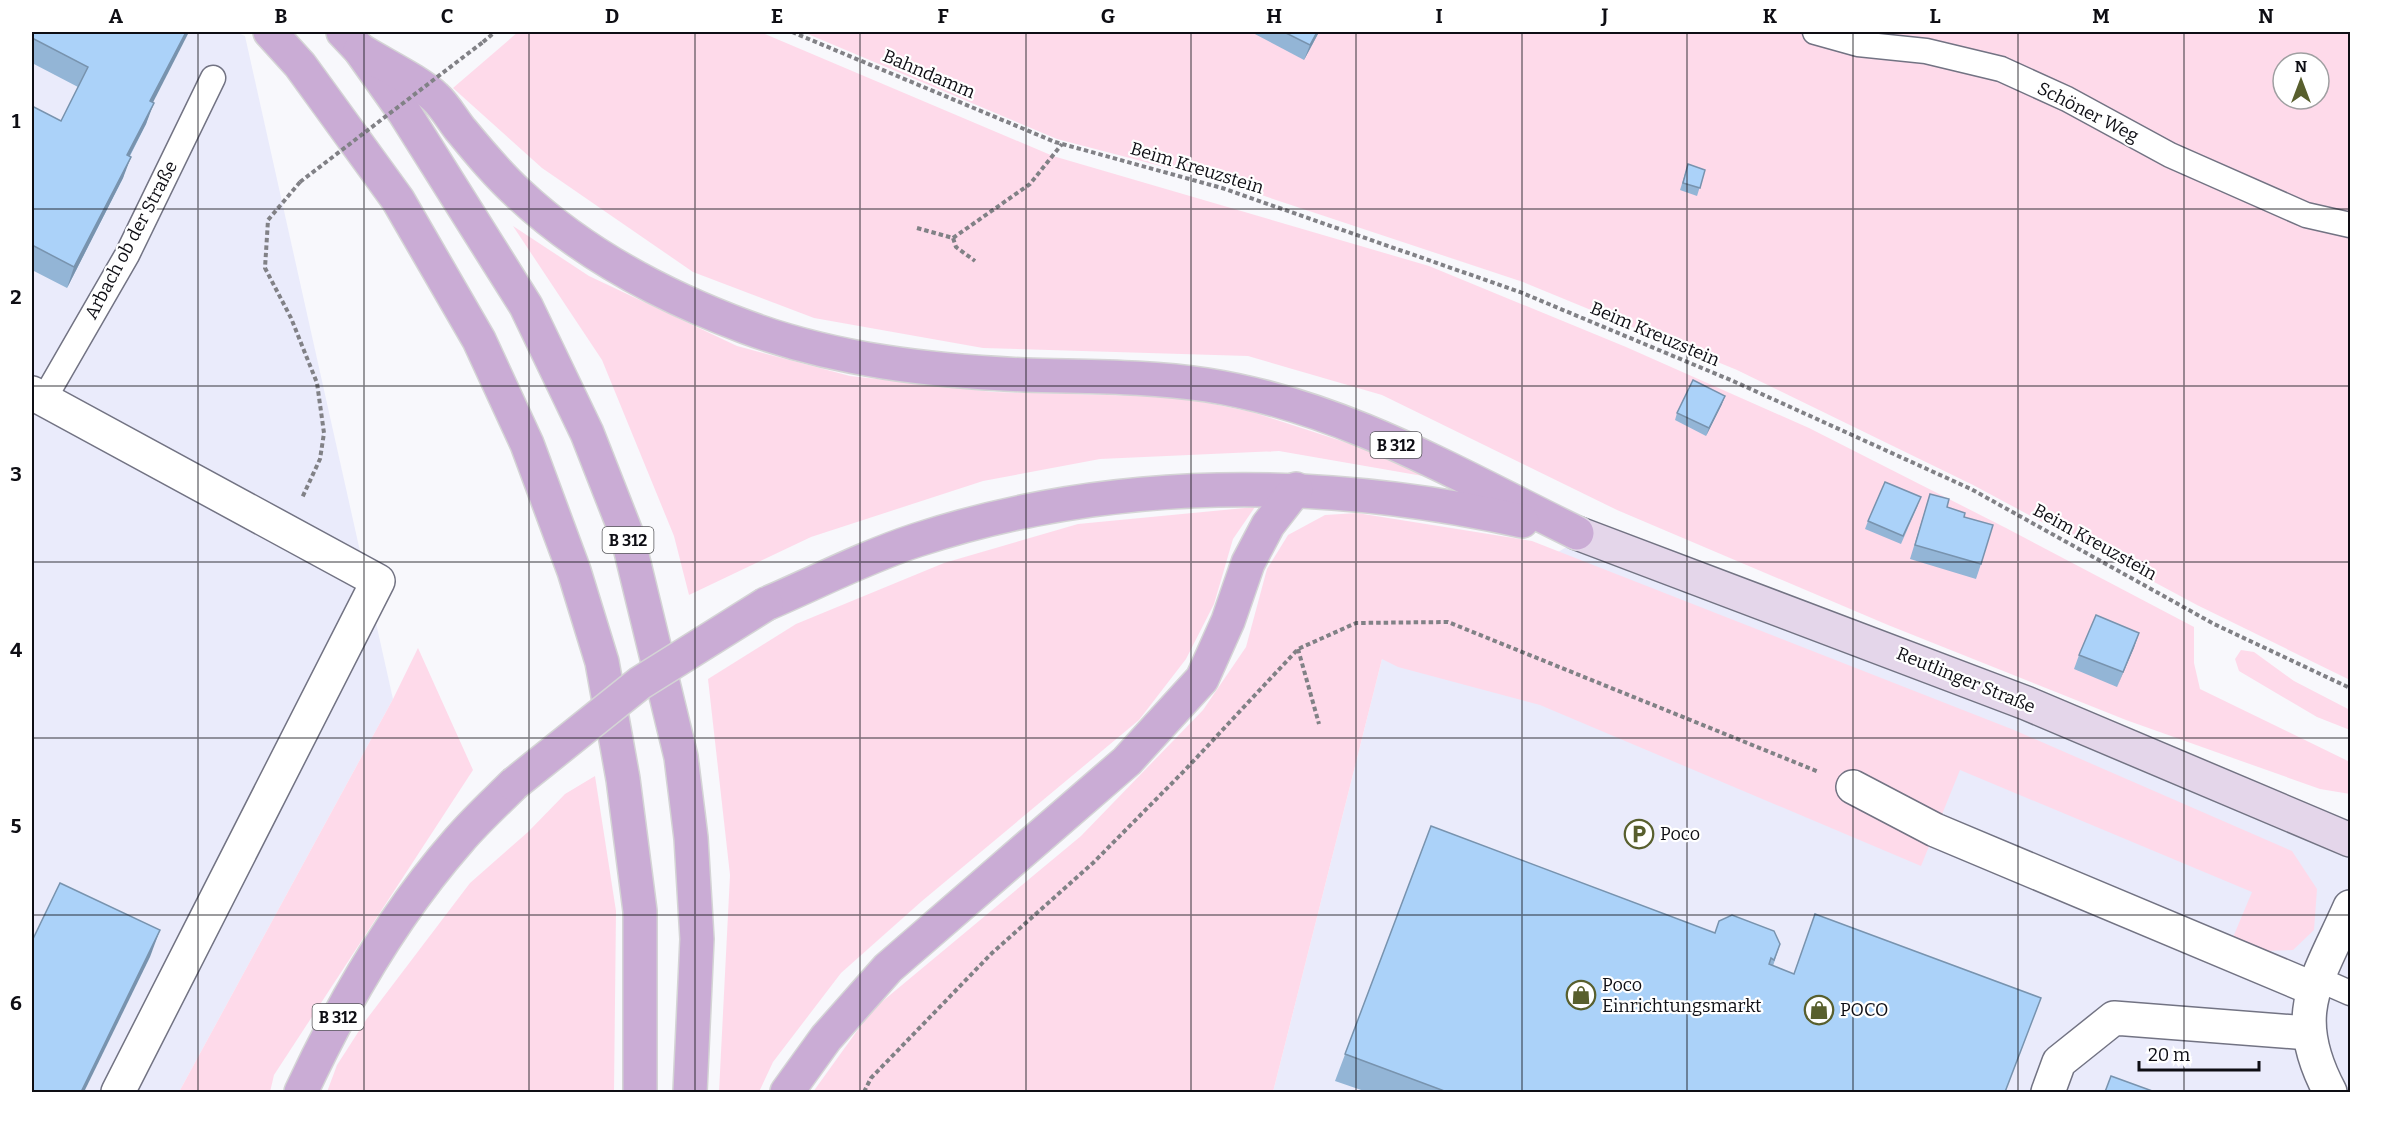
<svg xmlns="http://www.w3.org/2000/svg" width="2382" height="1124" font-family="Bitter,serif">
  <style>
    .built { fill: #eaebfb }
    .green { fill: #fedaea; fill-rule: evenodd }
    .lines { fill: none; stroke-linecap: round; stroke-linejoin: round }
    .lane-casing { stroke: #727383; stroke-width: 27 }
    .street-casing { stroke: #727383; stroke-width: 36 }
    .secondary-casing { stroke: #727383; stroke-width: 36 }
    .primary-casing { stroke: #d4d4d5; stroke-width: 36 }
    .path { stroke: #818186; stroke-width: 4; stroke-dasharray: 4.5 3; stroke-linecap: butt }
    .lane { stroke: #fff; stroke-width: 24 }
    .street { stroke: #fff; stroke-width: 33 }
    .secondary { stroke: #e4d6ea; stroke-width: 33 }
    .primary { stroke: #caacd5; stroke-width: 33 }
    .primary-bridge-casing { stroke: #d4d4d5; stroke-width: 36; stroke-linecap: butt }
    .path-bridge { stroke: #818186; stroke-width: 4; stroke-dasharray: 4.5 3; stroke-linecap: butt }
    .primary-bridge { stroke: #caacd5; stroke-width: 33 }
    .wall { fill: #93b5d6 }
    .shaded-wall { fill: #7893ae }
    .building { fill: #abd2f9; stroke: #7893ae; stroke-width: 1.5 }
    .grid { fill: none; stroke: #0e0e14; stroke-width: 1.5; stroke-opacity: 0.55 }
    .labels { text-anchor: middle; stroke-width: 4.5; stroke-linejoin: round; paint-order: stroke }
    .shield { fill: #fff; stroke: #56565a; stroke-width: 1.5 }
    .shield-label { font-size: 16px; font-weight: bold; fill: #0e0e14 }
    .street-label { font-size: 18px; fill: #0e0e14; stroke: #fff }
    .poi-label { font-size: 18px; fill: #0e0e14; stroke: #fff; text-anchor: start }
    .neatline { fill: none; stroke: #0e0e14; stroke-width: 2 }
    .grid-label { font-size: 20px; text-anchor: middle; font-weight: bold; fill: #0e0e14 }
  </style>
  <rect width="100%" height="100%" fill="#f8f8fc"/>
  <g class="built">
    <polygon points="32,32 236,32 245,36 393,699 179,1092 32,1092"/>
    <polygon points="1573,543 1845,640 2350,854 2350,1092 1273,1092 1382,659"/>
  </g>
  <g class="green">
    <polygon points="518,32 760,32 1053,156 1429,266 1626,347 1809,428 2006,528 2194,627 2194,663 2200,689 2350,762 2350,794 2320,789 2126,720 1888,625 1617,510 1382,395 1248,356 983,348 814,318 693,272 542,168 453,88"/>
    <path d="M803,32H2350V680L2197,605L1973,485L1737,370L1523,282L1222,182L1057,139ZM2283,63H2319V99H2283Z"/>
    <polygon points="513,226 589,276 737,346 850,376 993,392 1179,397 1252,412 1406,462 1440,479 1279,451 1100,459 983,481 811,537 689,595 674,536 602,360"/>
    <polygon points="1255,507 1233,539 1214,604 1186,659 1139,720 922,901 841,973 773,1062 759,1092 719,1092 730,875 708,679 796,624 944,563 1078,524"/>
    <polygon points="1357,513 1532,541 2014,730 2292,851 2317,889 2314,930 2293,950 2263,951 2231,942 2252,892 1960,770 1921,866 1540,705 1398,667 1382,659 1273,1092 813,1092 872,1010 1081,836 1203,710 1246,647 1267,569 1288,535 1325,515"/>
    <polygon points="418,648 473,770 274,1075 270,1092 179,1092 393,699"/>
    <polygon points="2241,650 2254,652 2294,681 2350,710 2350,730 2317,717 2239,671 2235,659"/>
    <polygon points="595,776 616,911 614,1092 327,1092 337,1065 366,1020 470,883 528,832 565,794"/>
  </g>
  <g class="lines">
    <g class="lane-casing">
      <g id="lane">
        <polyline points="1815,32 1858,44 1926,51 2001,69 2067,99 2170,155 2306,215 2350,225"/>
        <polyline points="44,399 127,255 213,78"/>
        <polyline points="2318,979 2350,993"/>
      </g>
    </g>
    <g class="street-casing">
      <g id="street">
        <polyline points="32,393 378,581 118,1092"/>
        <polyline points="1853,787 1935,830 2314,989"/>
        <polyline points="2048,1092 2059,1062 2114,1018 2308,1033"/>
        <path d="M2330,1092C2288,1013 2317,982 2350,907"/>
      </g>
    </g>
    <g class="secondary-casing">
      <polyline id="secondary" points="1577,533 2026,703 2350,840"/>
    </g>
    <g class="primary-casing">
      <g id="primary">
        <polyline points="270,32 300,65 398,200 479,340 527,444 574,571 602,662 623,779 640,911 640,1092"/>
        <polyline points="343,32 360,50 404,112 526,306 587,433 627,535 681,757 691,838 697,939 690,1092"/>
        <path d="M360,50C382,64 418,81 435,97C445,106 452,119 460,129C479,152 497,174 519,194C582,253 665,297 746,327C835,360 931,371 1025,375C1086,377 1147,376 1207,385C1342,406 1456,474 1577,533"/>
        <path d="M766,604C815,583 865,557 917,540C1112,476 1323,477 1522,521"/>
        <path d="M301,1092C343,1002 393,915 459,840C476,820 496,802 514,784"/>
        <polyline points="787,1092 826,1038 888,968 1127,761 1202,679 1228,621 1248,563 1268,525 1296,489"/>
      </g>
    </g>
    <g class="path">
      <polyline points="792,32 1055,142 1222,188 1520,292 1733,381 1971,489 2214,624 2350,688"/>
      <polyline points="483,42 495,32"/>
      <polyline points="300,182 268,220 265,268 291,318 317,383 324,433 320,459 302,498"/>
      <polyline points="917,228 953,238 956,247 975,261"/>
      <polyline points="953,238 1030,184 1062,144"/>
      <polyline points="1298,649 1319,724"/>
      <polyline points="864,1092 871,1078 992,953 1093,863 1186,769 1298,649 1356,623 1448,622 1819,772"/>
    </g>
    <use href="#lane" class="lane"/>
    <use href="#street" class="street"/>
    <use href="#secondary" class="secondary"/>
    <use href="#primary" class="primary"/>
    <g class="primary-bridge-casing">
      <polyline id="primary-bridge" points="514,784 640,683 766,604"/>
    </g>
    <polyline class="path-bridge" points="300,182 483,42"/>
    <use href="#primary-bridge" class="primary-bridge"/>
  </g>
  <g class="wall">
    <polygon points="32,32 153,102 146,124 130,156 123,178 67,288 32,270 32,106 61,121 78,87 32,63"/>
    <polygon points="1251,32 1319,32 1304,60"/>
    <polygon points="1688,164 1705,170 1697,196 1680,190"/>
    <polygon points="1722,404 1706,436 1675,420 1677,413"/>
    <polygon points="1930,494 1947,507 1964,517 1981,564 1976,579 1910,559"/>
    <polygon points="1918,505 1901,544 1865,529 1868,521"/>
    <polygon points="2139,633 2117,687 2074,669 2079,655"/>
    <polygon points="1431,826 1715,933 1780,944 1773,966 2005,1092 1367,1092 1335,1081"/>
  </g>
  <g class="shaded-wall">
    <polygon points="186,32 189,32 143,122 150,101"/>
    <polygon points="1317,32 1319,32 1304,60 1310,45"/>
    <polygon points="154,103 146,124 119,176 127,155"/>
    <polygon points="131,157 123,178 67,288 74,267"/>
    <polygon points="1725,396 1722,404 1706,436 1709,428"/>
    <polygon points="2139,633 2134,648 2117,687 2123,672"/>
    <polygon points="160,930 150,957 84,1092 81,1092"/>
  </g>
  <g class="building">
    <polygon points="32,32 186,32 150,101 154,103 127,155 131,157 74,267 32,245 32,106 61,121 88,67 32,38"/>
    <polygon points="1284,32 1317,32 1310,45"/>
    <polygon points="1688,164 1705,170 1700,188 1683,183"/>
    <polygon points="1693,380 1725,396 1709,428 1677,413"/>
    <polygon points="1885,482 1921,497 1903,536 1868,521"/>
    <polygon points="1930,494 1949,499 1947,507 1965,513 1964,517 1993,525 1981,564 1915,545"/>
    <polygon points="2096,615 2139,633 2123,672 2079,655"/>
    <polygon points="1431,826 1715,933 1719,921 1732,915 1774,931 1780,944 1774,960 1771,958 1769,964 1794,974 1815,914 2041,998 2005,1092 1447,1092 1345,1054"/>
    <polygon points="60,883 160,930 81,1092 32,1092 32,941"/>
    <polygon points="2111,1076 2155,1092 2105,1092"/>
  </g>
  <path class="grid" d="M198,32V1092M364,32V1092M529,32V1092M695,32V1092M860,32V1092M1026,32V1092M1191,32V1092M1356,32V1092M1522,32V1092M1687,32V1092M1853,32V1092M2018,32V1092M2184,32V1092M32,209H2350M32,386H2350M32,562H2350M32,738H2350M32,915H2350"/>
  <defs>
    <g id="parking-ring" transform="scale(1.5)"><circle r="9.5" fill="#fff" stroke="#585f2d" stroke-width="1.5"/><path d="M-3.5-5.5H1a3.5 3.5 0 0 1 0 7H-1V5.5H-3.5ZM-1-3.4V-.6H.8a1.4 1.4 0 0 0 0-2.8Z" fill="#585f2d"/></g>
    <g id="shop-ring" transform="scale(1.5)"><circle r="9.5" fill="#fff" stroke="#585f2d" stroke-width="1.5"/><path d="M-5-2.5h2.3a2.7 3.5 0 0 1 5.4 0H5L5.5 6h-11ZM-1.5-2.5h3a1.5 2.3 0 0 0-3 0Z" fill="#585f2d"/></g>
  </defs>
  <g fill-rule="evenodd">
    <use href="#parking-ring" x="1639" y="834"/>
    <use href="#shop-ring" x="1581" y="995"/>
    <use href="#shop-ring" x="1819" y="1010"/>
  </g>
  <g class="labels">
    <g class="shield">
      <rect x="1370.5" y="432" width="51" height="26" rx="4.5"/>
      <rect x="602.5" y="527" width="51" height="26" rx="4.5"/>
      <rect x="312.5" y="1004" width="51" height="26" rx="4.5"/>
    </g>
    <g class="shield-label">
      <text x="1396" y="451">B 312</text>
      <text x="628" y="546">B 312</text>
      <text x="338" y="1023">B 312</text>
    </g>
    <g class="street-label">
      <text transform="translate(929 74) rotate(23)" y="6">Bahndamm</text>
      <text transform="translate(2088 112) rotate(27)" y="6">Schöner Weg</text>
      <text transform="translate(1197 168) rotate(17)" y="6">Beim Kreuzstein</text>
      <text transform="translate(131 240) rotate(-62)" y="6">Arbach ob der Straße</text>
      <text transform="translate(1655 334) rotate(23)" y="6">Beim Kreuzstein</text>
      <text transform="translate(2095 542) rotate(29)" y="6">Beim Kreuzstein</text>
      <text transform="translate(1966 680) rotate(22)" y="6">Reutlinger Straße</text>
    </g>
    <g class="poi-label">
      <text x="1660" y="840">Poco</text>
      <text x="1602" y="991">Poco<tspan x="1602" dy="21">Einrichtungsmarkt</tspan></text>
      <text x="1840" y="1016">POCO</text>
    </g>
  </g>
  <rect width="2382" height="1124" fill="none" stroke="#ffffff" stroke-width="66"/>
  <g transform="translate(2301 81)"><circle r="28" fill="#ffffff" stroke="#9f9fa1" stroke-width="1.5"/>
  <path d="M0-4.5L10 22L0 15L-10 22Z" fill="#585f2d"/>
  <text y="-9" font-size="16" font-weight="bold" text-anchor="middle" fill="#0e0e14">N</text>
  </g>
  <path d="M2139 1061v9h120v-9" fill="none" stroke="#0e0e14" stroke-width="3"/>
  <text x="2148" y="1061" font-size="18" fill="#0e0e14" stroke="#ffffff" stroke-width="4.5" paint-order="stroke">20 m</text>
  <rect x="33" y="33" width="2316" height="1058" class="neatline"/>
  <g class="grid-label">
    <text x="116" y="23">A</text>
    <text x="281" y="23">B</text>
    <text x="447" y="23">C</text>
    <text x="612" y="23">D</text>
    <text x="777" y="23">E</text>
    <text x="943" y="23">F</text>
    <text x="1108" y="23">G</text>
    <text x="1274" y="23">H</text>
    <text x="1439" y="23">I</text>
    <text x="1605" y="23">J</text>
    <text x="1770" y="23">K</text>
    <text x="1935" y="23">L</text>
    <text x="2101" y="23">M</text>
    <text x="2266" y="23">N</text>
    <text x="16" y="128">1</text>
    <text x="16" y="304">2</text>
    <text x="16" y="481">3</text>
    <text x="16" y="657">4</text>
    <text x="16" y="833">5</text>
    <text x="16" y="1010">6</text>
  </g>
</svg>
